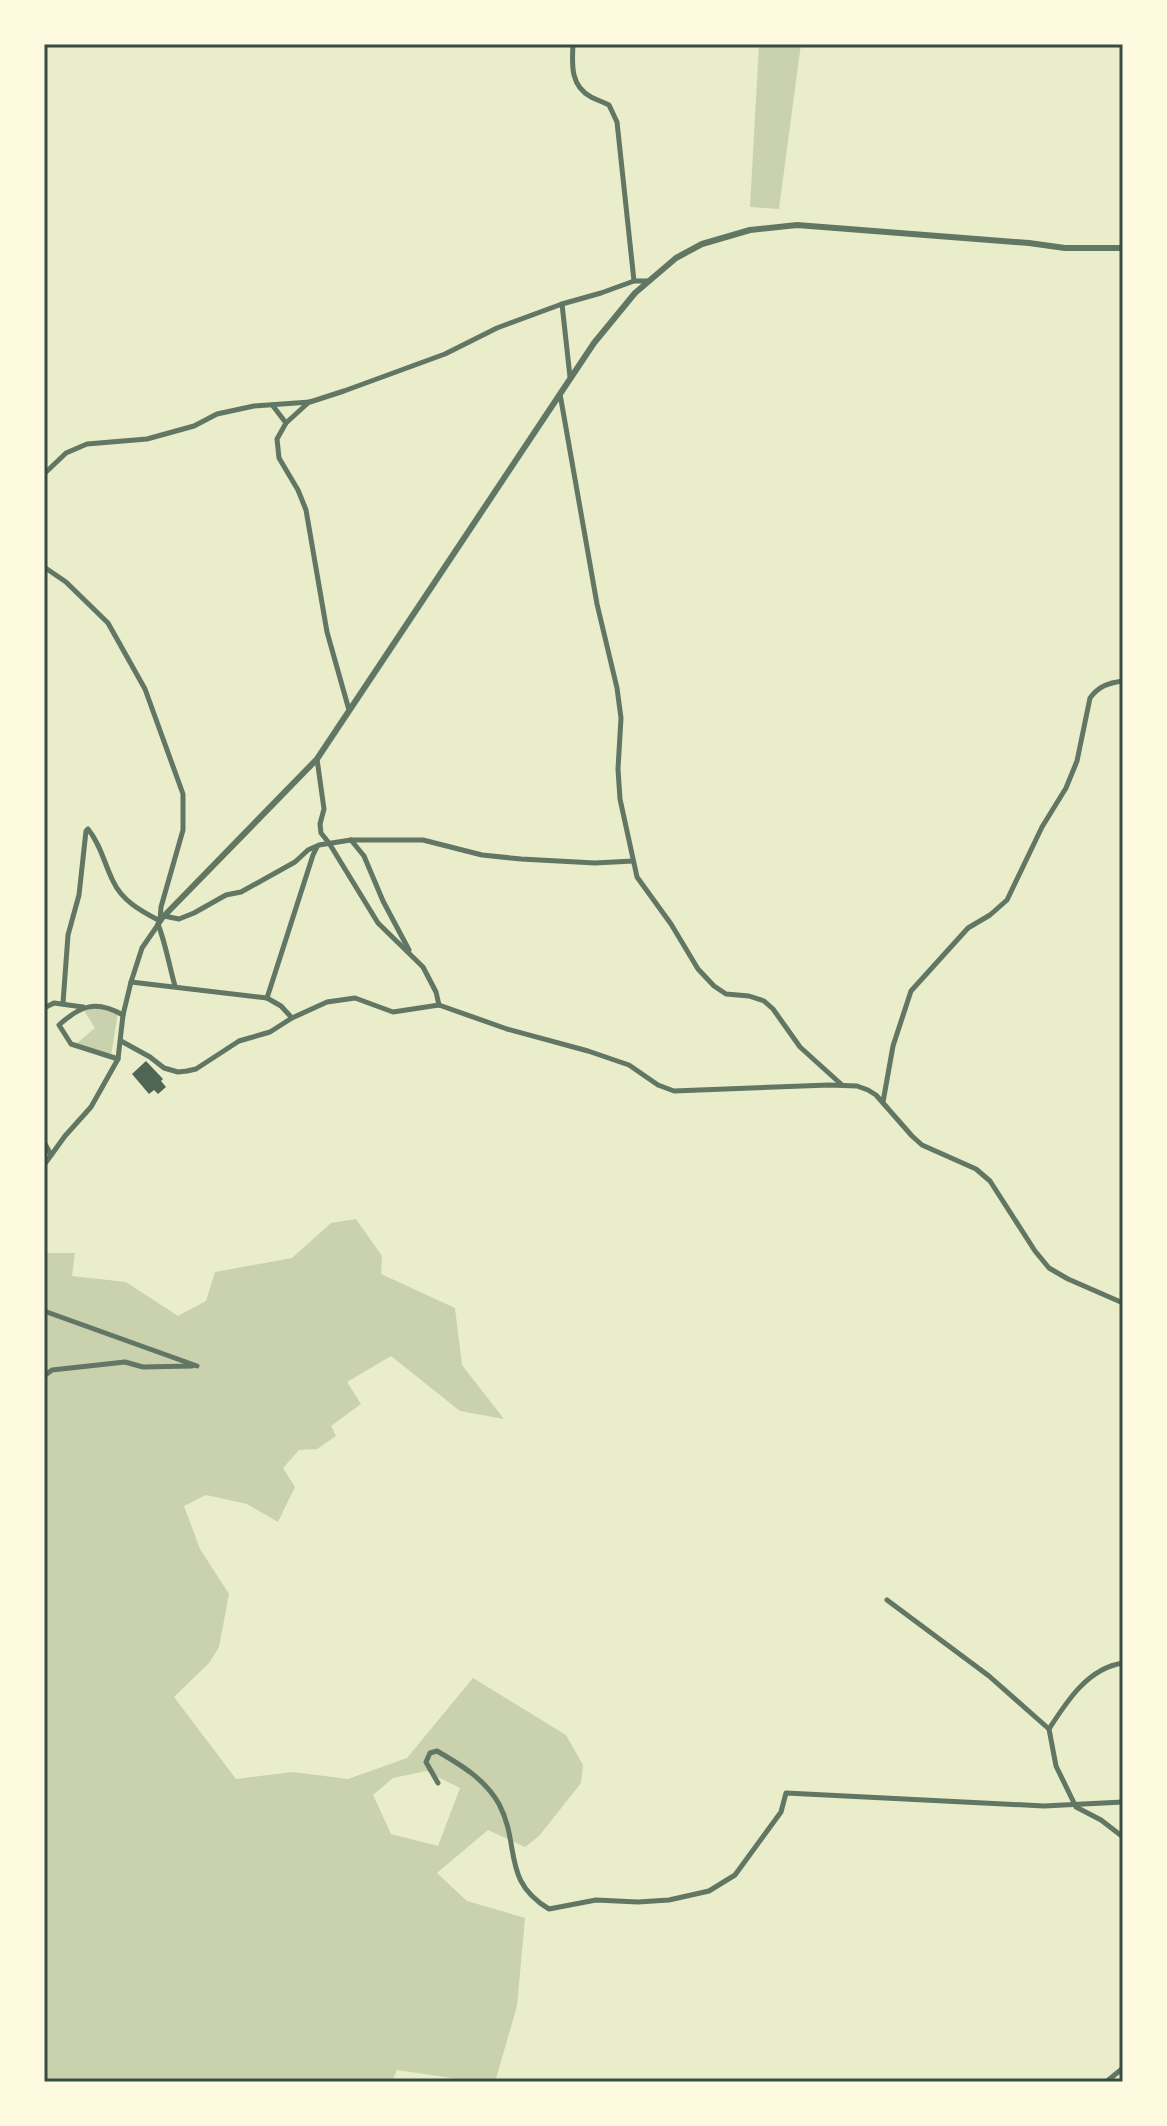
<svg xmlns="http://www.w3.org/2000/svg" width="1167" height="2126" font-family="'DM Sans',sans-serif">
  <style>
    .green { fill: #cad2ad; fill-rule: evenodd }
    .building { fill: #4f6655 }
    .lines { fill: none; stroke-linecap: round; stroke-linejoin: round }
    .minor { stroke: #617663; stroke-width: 5 }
    .tertiary { stroke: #617663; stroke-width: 6 }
    .neatline { fill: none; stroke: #344e41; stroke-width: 3 }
  </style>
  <rect width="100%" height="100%" fill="#e9edc9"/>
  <g class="green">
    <polygon points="759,44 801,44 779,209 750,207"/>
    <polygon points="96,1007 118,1012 111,1056 76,1044 95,1028 83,1009"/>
    <path d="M356,1219L382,1256L381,1274L455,1308L462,1365L504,1419L460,1411L391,1356L347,1382L361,1404L331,1426L336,1436L317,1449L299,1450L283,1468L295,1487L278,1522L247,1504L206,1495L184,1506L200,1549L229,1594L219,1647L209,1663L174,1697L236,1779L293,1772L348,1779L407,1758L473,1678L566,1735L583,1765L581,1783L539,1836L525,1847L488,1830L437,1873L467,1901L525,1918L517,2006L495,2082H478L397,2070L392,2082H44V1253H75L72,1276L126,1282L178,1316L206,1301L215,1272L292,1258L331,1223ZM426,1771L460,1788L438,1846L391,1834L373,1795L393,1778Z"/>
  </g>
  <polygon class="building" points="146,1061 163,1079 161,1081 166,1087 158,1094 154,1090 149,1094 132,1074"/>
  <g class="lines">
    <g class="minor">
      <path d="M573,44C572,64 570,86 591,97C597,100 603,102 609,105L617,122L634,281"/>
      <polyline points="562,304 570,377"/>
      <polyline points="560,394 597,604 617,688 621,718 618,769 620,799 637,877 671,924 698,969 714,986 726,994 749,996 764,1001 773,1009 800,1047 842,1085"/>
      <polyline points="309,402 286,423 277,439 279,458 298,490 306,510 327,632 349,710"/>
      <polyline points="273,406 286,423"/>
      <polyline points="44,474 66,453 87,444 147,439 194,426 217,414 254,406 310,402 344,391 445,354 497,328 562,304 601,293 634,281 648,281"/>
      <path d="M44,567L66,582L108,623L145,689L183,794V830L161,907L160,921C141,911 122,901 113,881C104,863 101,845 88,829L86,831L79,895L68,935L63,1003"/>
      <polyline points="317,759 324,809 320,824 321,833 329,843 378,923 423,967 436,992 439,1005"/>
      <polyline points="351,840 364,856 383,901 409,950"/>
      <path d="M158,924C166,945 169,965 175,986"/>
      <polyline points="131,982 267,998 281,1006 292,1018"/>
      <polyline points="267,998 313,855 317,847"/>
      <polyline points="44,1008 54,1003 83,1007"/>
      <polyline points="44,1016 44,1020"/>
      <polyline points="121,1041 150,1057 164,1068 178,1072 187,1071 196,1069 239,1041 270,1032 292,1018 327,1002 355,998 393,1012 439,1005 507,1029 588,1051 629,1065 658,1085 674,1091 829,1085 857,1086 868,1090 876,1095 912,1136 922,1145 976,1169 990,1181 1035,1251 1049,1268 1068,1279 1123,1303"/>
      <path d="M118,1059L71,1044L59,1025C81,1005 96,1000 123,1015"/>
      <path d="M883,1102L893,1046L911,991L968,928L990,915L1007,900L1042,827L1066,788L1077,761L1090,698C1099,686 1108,683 1123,681"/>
      <polyline points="44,1142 51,1155"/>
      <polyline points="44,1165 65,1136 91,1107 118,1059 123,1015 131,982 142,948 164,916 179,919 194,913 226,895 241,892 295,862 308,850 319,845 351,840 423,840 482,855 521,859 595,863 633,861"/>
      <polyline points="44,1311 197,1366"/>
      <polyline points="44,1376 52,1370 125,1362 143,1367 192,1366"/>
      <polyline points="887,1600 989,1676 1049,1729 1056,1766 1076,1807 1101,1820 1123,1837"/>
      <path d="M1049,1729C1067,1701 1088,1668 1123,1663"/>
      <path d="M438,1783L426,1762L430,1753L437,1751C461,1765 485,1779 499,1804C521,1846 501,1880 549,1909L596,1900L638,1902L669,1900L709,1891L735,1875L781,1812L786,1793L1044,1806L1123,1802"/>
      <polyline points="1106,2082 1123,2068"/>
    </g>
    <polyline class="tertiary" points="164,916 317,759 594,343 635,293 676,258 702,244 750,230 797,225 1029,243 1065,248 1123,248"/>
  </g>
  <rect width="1167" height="2126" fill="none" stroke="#fefae0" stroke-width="92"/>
  <rect x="46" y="46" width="1075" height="2034" class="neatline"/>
</svg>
